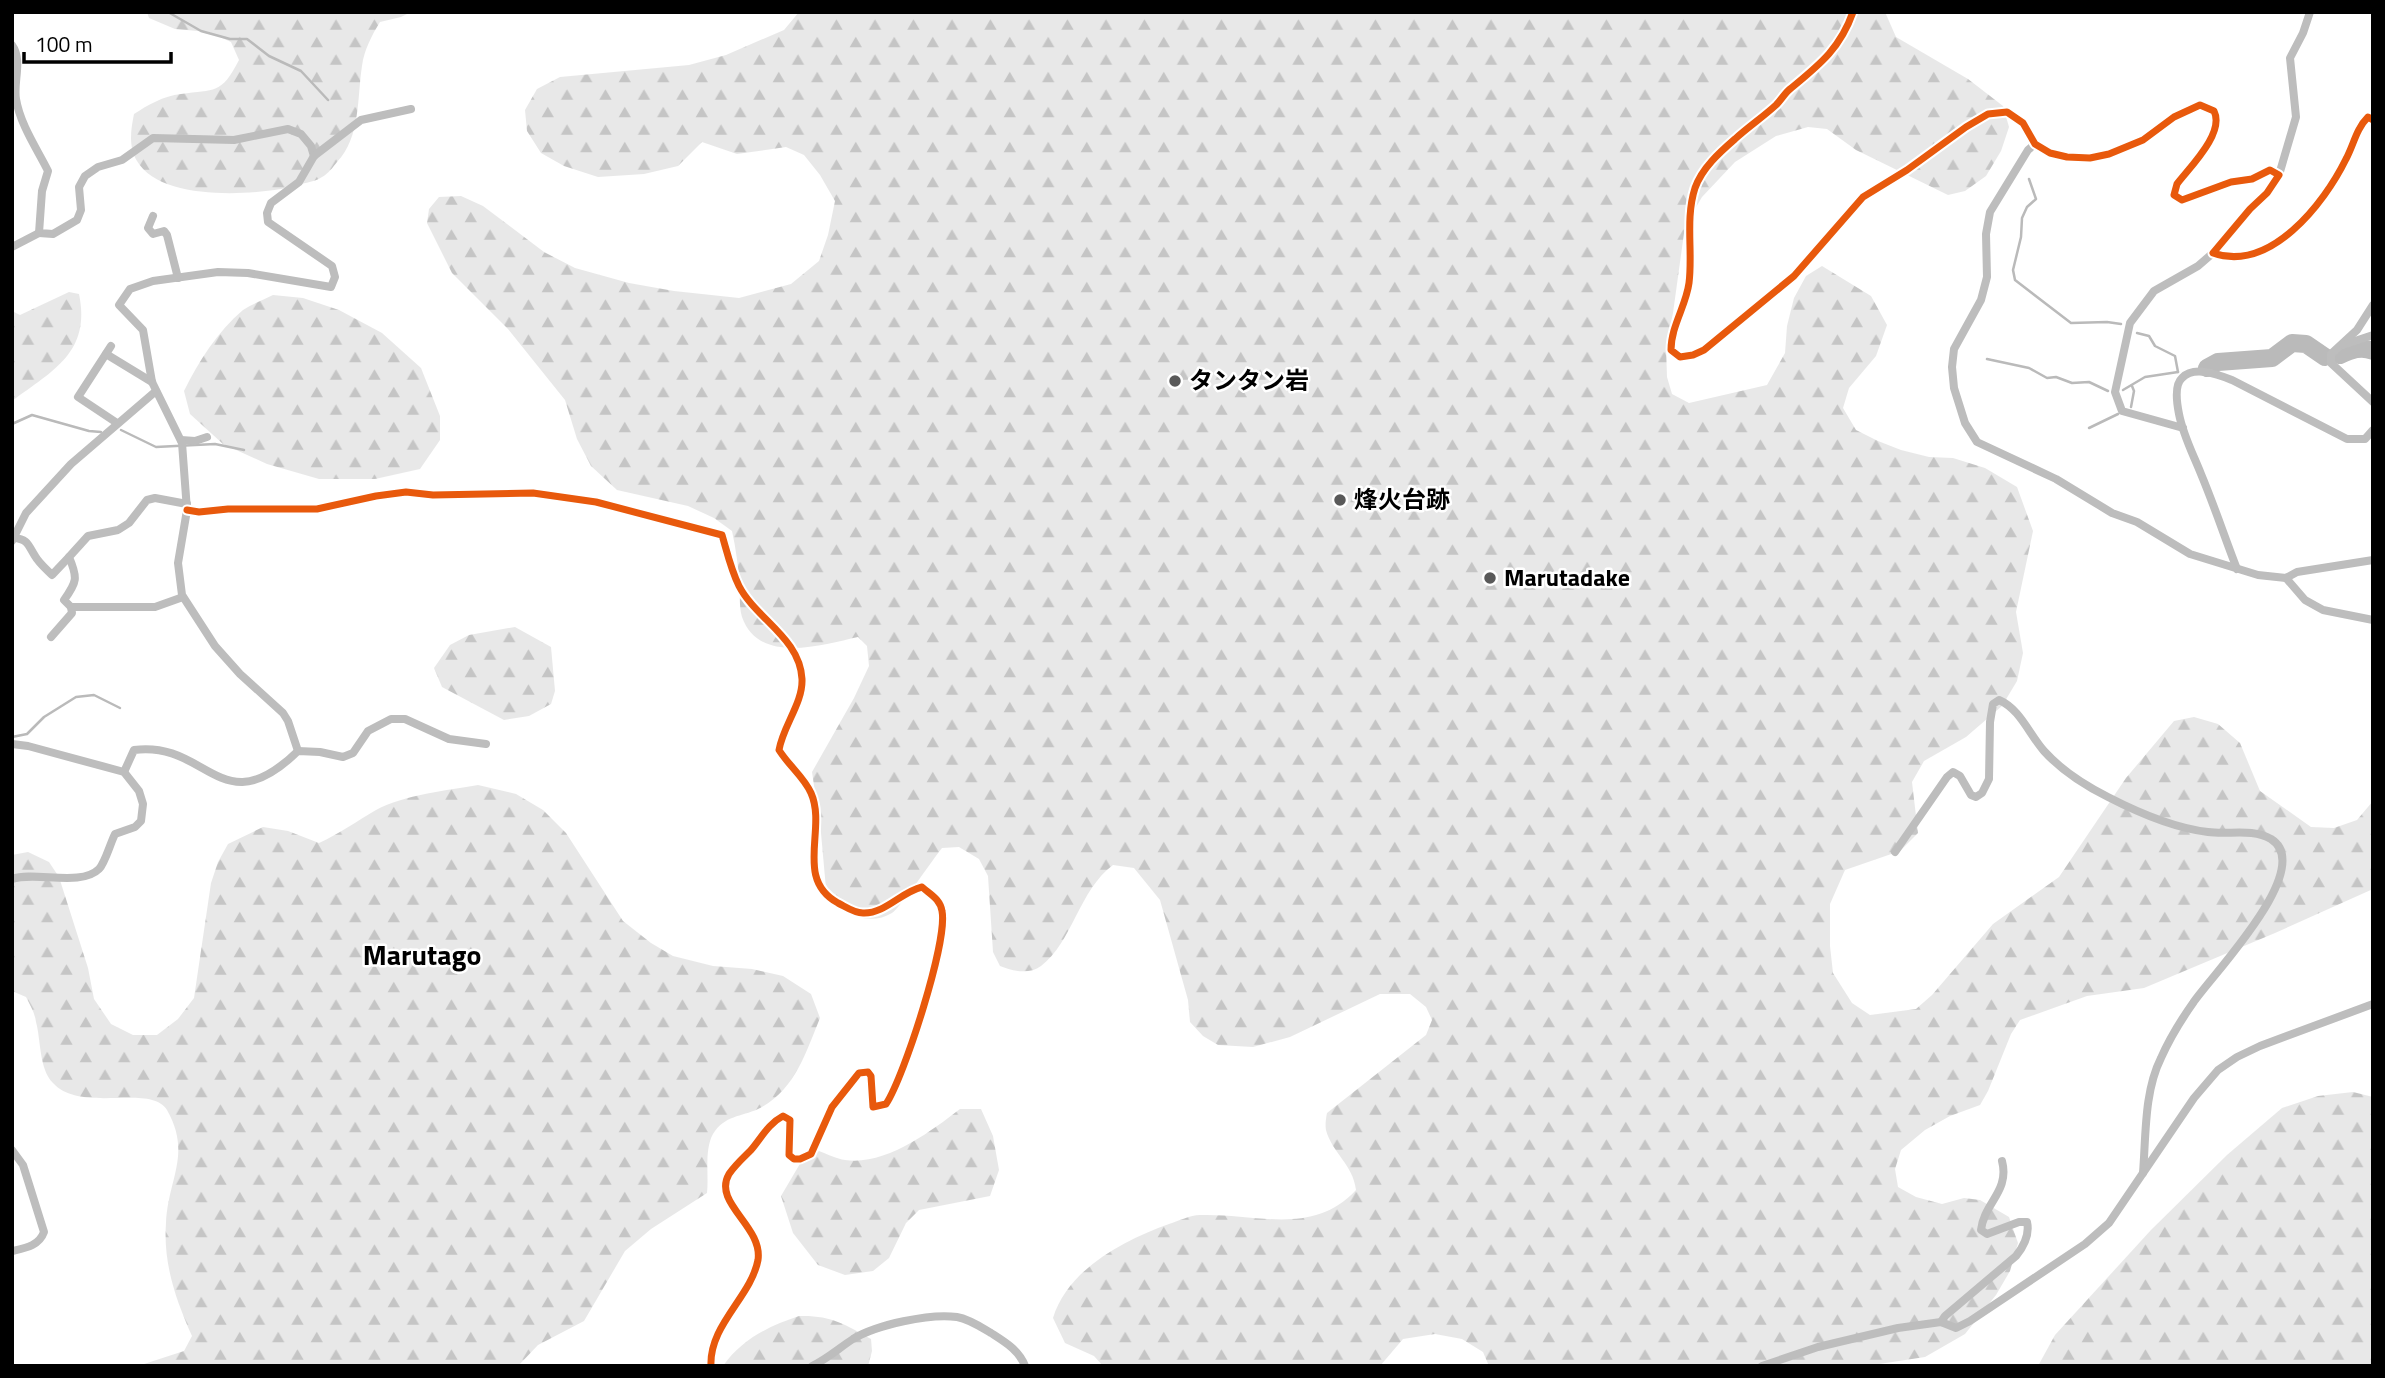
<svg xmlns="http://www.w3.org/2000/svg" width="2385" height="1378" font-family="'Titillium Web','Noto Sans JP',sans-serif">
  <style>
    .forest { fill: url(#forest-firs) }
    .lines { fill: none; stroke-linecap: round; stroke-linejoin: round }
    .stream { stroke: #bababa; stroke-width: 2.5 }
    .river { stroke: #bababa; stroke-width: 18 }
    .street { stroke: #bdbdbd; stroke-width: 8 }
    .cycleway-casing { stroke: #fff; stroke-width: 11 }
    .cycleway { stroke: #e8590c; stroke-width: 7 }
    .poi-dot { fill: #595959; stroke: #fff; stroke-width: 2.5 }
    .labels { text-anchor: middle; stroke-width: 5; stroke-linejoin: round; paint-order: stroke }
    .poi-label { font-size: 24px; font-weight: bold; fill: #000; stroke: #fff; text-anchor: start }
    .quarter-label { font-size: 28px; font-weight: bold; fill: #000; stroke: #fff }
  </style>
  <defs>
    <pattern id="forest-firs" width="22" height="20" patternUnits="userSpaceOnUse" patternTransform="scale(1.75)"><rect width="22" height="20" fill="#e8e8e8"/><path d="M5 1l3.5 6h-7zM16 11l3.5 6h-7z" fill="#c5c5c5"/></pattern>
  </defs>
  <rect width="100%" height="100%" fill="#fff"/>
  <g class="forest">
    <path d="M147,12H411L401,17L380,22C372,35 364,50 362,66C357,97 361,137 337,162C333,167 328,174 322,177C317,181 308,182 302,184C263,196 161,203 137,161C128,146 131,129 134,114C148,105 163,96 181,94C215,89 221,95 239,60L231,42L209,32L175,29L149,18Z"/>
    <path d="M799,12H1885L1896,37L1968,79L2003,106L2009,127L2001,151L1986,176L1965,191L1948,195L1856,150L1827,129L1808,127L1776,136L1735,162L1702,197L1685,226L1673,313L1666,347L1667,377L1672,394L1689,403L1767,385L1785,353L1787,326L1794,298L1806,276L1822,266L1871,296L1887,325L1876,356L1849,388L1843,408L1856,430L1878,441L1901,450L1929,457L1953,458L1985,468L2017,487L2033,531L2016,612L2023,653L2017,681L2002,706L1966,737L1924,761L1912,782L1918,833L1900,851L1845,870L1830,904V946L1833,973L1852,1003L1870,1015L1916,1009L1932,995L1993,924L2059,877L2126,778L2174,721L2194,717L2218,724L2240,743L2260,791L2311,827L2334,828L2357,820L2373,801V889L2275,933L2144,988L2087,996L2020,1020L2011,1034L1988,1091L1980,1105L1950,1116L1925,1130L1901,1150L1895,1169L1898,1187L1916,1197L1942,1204L1964,1198L1980,1200L2009,1217L2018,1243L2010,1271L1996,1295L1965,1334L1925,1357L1866,1366H1489L1483,1352L1462,1339L1435,1334L1403,1339L1380,1366H1103L1094,1356L1065,1343L1053,1318C1068,1269 1124,1240 1169,1224C1179,1221 1190,1215 1200,1215C1255,1213 1313,1237 1356,1190C1353,1164 1332,1153 1326,1130C1325,1125 1326,1118 1327,1113L1426,1035L1432,1020L1426,1007L1410,994H1380L1290,1037L1253,1047L1218,1045L1203,1036L1190,1022L1188,1000L1160,900L1134,868L1113,865C1079,890 1072,943 1041,966C1029,975 1012,971 1000,966L993,952L988,876L979,859L959,847L942,848C933,859 901,907 892,913C871,926 844,915 827,900L821,833L812,772L854,698L869,666L867,646L858,637C822,645 759,665 742,617C739,608 740,594 740,585C738,566 736,549 732,531L714,518L688,506L617,490L591,466L577,439L565,400L508,329L452,273L427,223L429,209L439,197L461,196L483,206L544,252L575,268L629,283L674,291L739,298L791,284L819,261L828,235L835,201L820,175L804,155L786,147L737,154L702,142L678,166L644,174L598,177L564,166L541,153L527,131L525,110L537,89L560,77L689,65L726,55L784,30Z"/>
    <path d="M69,292L79,294C91,352 54,370 12,401V311L20,315Z"/>
    <path d="M273,295L303,298L339,310L382,333L421,368L440,416V440L420,469L375,479H319L267,464L223,444L190,414L184,391C199,361 217,332 243,310C252,304 263,300 273,295Z"/>
    <polygon points="515,627 551,647 555,691 551,704 529,716 504,720 442,687 434,668 450,645 469,635"/>
    <path d="M478,785L516,794L543,810L566,833L623,921L651,943L673,956L713,966L752,969L783,976L811,994L820,1018C806,1052 795,1091 758,1109C741,1117 725,1115 713,1134C704,1150 709,1175 707,1193L651,1229L625,1251L584,1321L538,1345L518,1366H138L184,1351L192,1336C176,1300 163,1264 166,1223C168,1179 192,1154 167,1110C151,1083 81,1114 53,1083C39,1069 41,1040 36,1022C35,1013 30,1005 26,997L12,991V855L28,852L49,862L59,877L88,968L94,999L111,1024L133,1035H157L178,1019L194,998L211,883L218,862L228,844L263,827L288,831L319,843C339,834 357,821 376,810C404,795 448,790 478,785Z"/>
    <polygon points="2353,1092 2373,1097 2373,1366 2038,1366 2055,1335 2151,1230 2227,1155 2282,1108 2318,1096"/>
    <path d="M960,1109H981L993,1136L999,1170L990,1196L919,1210L906,1223L889,1258L873,1271L845,1275L818,1265L793,1233L781,1196L801,1162L819,1151C827,1154 837,1159 845,1160C885,1166 930,1132 960,1109Z"/>
    <path d="M799,1316C830,1315 845,1324 871,1339L872,1351L868,1366H723C742,1339 769,1326 799,1316Z"/>
  </g>
  <g class="lines">
    <g class="stream">
      <polyline points="168,12 201,31 230,39 247,39 269,56 301,71 328,100"/>
      <polyline points="2029,179 2036,199 2027,207 2022,218 2021,237 2013,270 2015,280 2071,323 2107,322 2121,324"/>
      <polyline points="2137,333 2149,336 2155,346 2175,356 2178,372"/>
      <polyline points="1987,359 2029,368 2047,378 2056,377 2072,383 2089,382 2108,391"/>
      <polyline points="2123,390 2145,377 2178,372"/>
      <polyline points="2131,407 2134,391 2132,386"/>
      <polyline points="12,424 32,415 89,431 101,432"/>
      <polyline points="2089,428 2118,414"/>
      <polyline points="121,430 156,447 215,444 244,450"/>
      <polyline points="12,737 27,734 44,717 76,697 94,695 120,708"/>
    </g>
    <g class="river">
      <path d="M2340,355C2351,350 2361,346 2373,351"/>
      <polyline points="2207,368 2218,362 2272,358 2292,343 2306,344 2325,357"/>
    </g>
    <g class="street">
      <path d="M1853,12C1840,49 1819,65 1790,89C1785,93 1781,100 1776,105C1763,117 1748,127 1735,139C1720,152 1702,168 1695,188C1685,219 1693,252 1689,283C1686,306 1671,326 1671,350L1680,357L1693,355L1704,350L1794,276L1863,197L1907,170L1966,127L1988,114L2007,112L2023,123L2035,144L2050,153L2067,157L2090,158L2109,154L2143,140L2174,117L2200,105L2214,111C2225,133 2190,167 2177,184L2174,195L2182,200L2231,182L2252,179L2270,170L2279,175L2267,193L2250,209L2213,253C2270,273 2324,204 2346,159C2354,144 2356,129 2368,117L2373,120"/>
      <path d="M12,45C23,60 13,82 16,99C20,124 37,149 48,171L42,191L39,233L53,234L77,220L81,210L79,187L85,176L98,167L122,160L153,138L234,140L288,129L301,134L311,146L314,156"/>
      <polyline points="2035,144 2028,150 1990,212 1986,234 1987,277 1981,300 1954,349 1952,367 1954,388 1965,423 1977,442 2056,479 2112,513 2137,522 2190,554 2258,575 2286,578 2297,572 2373,560"/>
      <polyline points="2279,175 2296,117 2290,58 2303,33 2310,12"/>
      <polyline points="153,216 148,228 153,234 164,231 167,235 178,278"/>
      <polyline points="12,247 39,233"/>
      <polyline points="2373,305 2357,330 2331,354 2331,363 2373,402"/>
      <polyline points="2343,345 2373,335"/>
      <polyline points="111,346 78,397 117,423"/>
      <polyline points="106,354 152,382"/>
      <polyline points="2183,428 2122,411 2115,392 2130,323 2154,291 2198,266 2213,253"/>
      <polyline points="181,440 195,441 207,437"/>
      <path d="M187,510L199,512L228,509H317L376,496L406,492L433,495L533,493L596,502L722,535C727,552 731,570 739,586C756,619 800,638 802,679C803,703 783,726 779,750C789,766 804,777 811,793C827,829 794,879 838,903C846,907 854,913 863,913C885,914 901,892 922,887C931,895 940,899 942,911C948,941 904,1077 886,1104L873,1107L871,1076L868,1072L859,1073L832,1107L811,1154L800,1159H794L789,1155L790,1120L783,1116C768,1124 762,1137 751,1150C744,1157 735,1165 729,1174C712,1203 763,1226 758,1260C751,1297 709,1325 711,1366"/>
      <path d="M14,538C28,539 28,545 35,556C39,563 46,569 52,575L69,557"/>
      <polyline points="12,541 26,513 71,464 156,391"/>
      <path d="M2237,569C2225,538 2214,505 2201,474C2193,454 2183,435 2179,414C2177,404 2174,385 2182,378C2194,365 2219,375 2232,380L2347,439H2365L2373,430"/>
      <polyline points="2286,578 2305,600 2323,610 2373,620"/>
      <path d="M183,597L155,607H71L64,600C77,582 78,578 69,557L88,536L118,530L129,523L147,500L155,498L187,504"/>
      <polyline points="51,637 72,613 71,607"/>
      <path d="M12,744L28,746L124,772L139,791L143,804L141,821L135,827L115,834C110,844 105,863 99,869C81,887 35,871 12,879"/>
      <polyline points="298,751 288,721 283,713 240,674 215,646 182,595 178,563 187,510 182,443 152,382 143,330 119,305 130,289 153,281 218,272 248,273 331,287 335,277 332,266 268,222 267,213 271,203 299,182 314,156 361,120 411,109"/>
      <path d="M124,772L134,750C208,740 221,826 298,751L320,752L343,757L353,753L368,731L391,719H405L449,739L486,744"/>
      <path d="M1895,852L1947,777L1953,772L1960,776L1971,795L1976,797L1982,793L1989,779L1990,722L1993,704L1999,700C2020,709 2029,734 2044,751C2062,771 2084,785 2108,797C2139,813 2173,828 2208,832C2229,835 2252,828 2271,839C2317,868 2211,976 2193,1003C2181,1020 2169,1040 2161,1058C2144,1092 2146,1136 2143,1173"/>
      <path d="M12,1150L23,1165L44,1232C39,1246 25,1248 12,1251"/>
      <path d="M1941,1322L1945,1316L2016,1256C2024,1246 2030,1235 2027,1222H2019L1987,1234L1981,1230C1984,1203 2010,1191 2002,1161"/>
      <path d="M812,1366C827,1359 839,1348 853,1339C876,1325 930,1313 957,1317C969,1319 981,1327 991,1333C1005,1342 1019,1350 1025,1366"/>
      <polyline points="1762,1366 1818,1347 1898,1328 1941,1322 1956,1328 1970,1321 2085,1244 2109,1223 2194,1098 2218,1070 2237,1057 2260,1046 2373,1004"/>
    </g>
    <g class="cycleway-casing">
      <g id="cycleway">
        <path d="M1853,12C1840,49 1819,65 1790,89C1785,93 1781,100 1776,105C1763,117 1748,127 1735,139C1720,152 1702,168 1695,188C1685,219 1693,252 1689,283C1686,306 1671,326 1671,350L1680,357L1693,355L1704,350L1794,276L1863,197L1907,170L1966,127L1988,114L2007,112L2023,123L2035,144L2050,153L2067,157L2090,158L2109,154L2143,140L2174,117L2200,105L2214,111C2225,133 2190,167 2177,184L2174,195L2182,200L2231,182L2252,179L2270,170L2279,175L2267,193L2250,209L2213,253C2270,273 2324,204 2346,159C2354,144 2356,129 2368,117L2373,120"/>
        <path d="M187,510L199,512L228,509H317L376,496L406,492L433,495L533,493L596,502L722,535C727,552 731,570 739,586C756,619 800,638 802,679C803,703 783,726 779,750C789,766 804,777 811,793C827,829 794,879 838,903C846,907 854,913 863,913C885,914 901,892 922,887C931,895 940,899 942,911C948,941 904,1077 886,1104L873,1107L871,1076L868,1072L859,1073L832,1107L811,1154L800,1159H794L789,1155L790,1120L783,1116C768,1124 762,1137 751,1150C744,1157 735,1165 729,1174C712,1203 763,1226 758,1260C751,1297 709,1325 711,1366"/>
      </g>
    </g>
    <use href="#cycleway" class="cycleway"/>
  </g>
  <g class="poi-dot">
    <circle cx="1175" cy="381" r="7"/>
    <circle cx="1340" cy="500" r="7"/>
    <circle cx="1490" cy="578" r="7"/>
  </g>
  <g class="labels">
    <g class="poi-label">
      <text x="1189" y="389">タンタン岩</text>
      <text x="1354" y="508">烽火台跡</text>
      <text x="1504" y="586">Marutadake</text>
    </g>
    <g class="quarter-label">
      <text x="422" y="965">Marutago</text>
    </g>
  </g>
  <rect width="2385" height="1378" fill="none" stroke="#000000" stroke-width="28"/>
  <path d="M24 52v10h147v-10" fill="none" stroke="#000000" stroke-width="3.5"/>
  <text x="35" y="52" font-size="21" fill="#000000" stroke="#ffffff" stroke-width="5" paint-order="stroke">100 m</text>
</svg>
